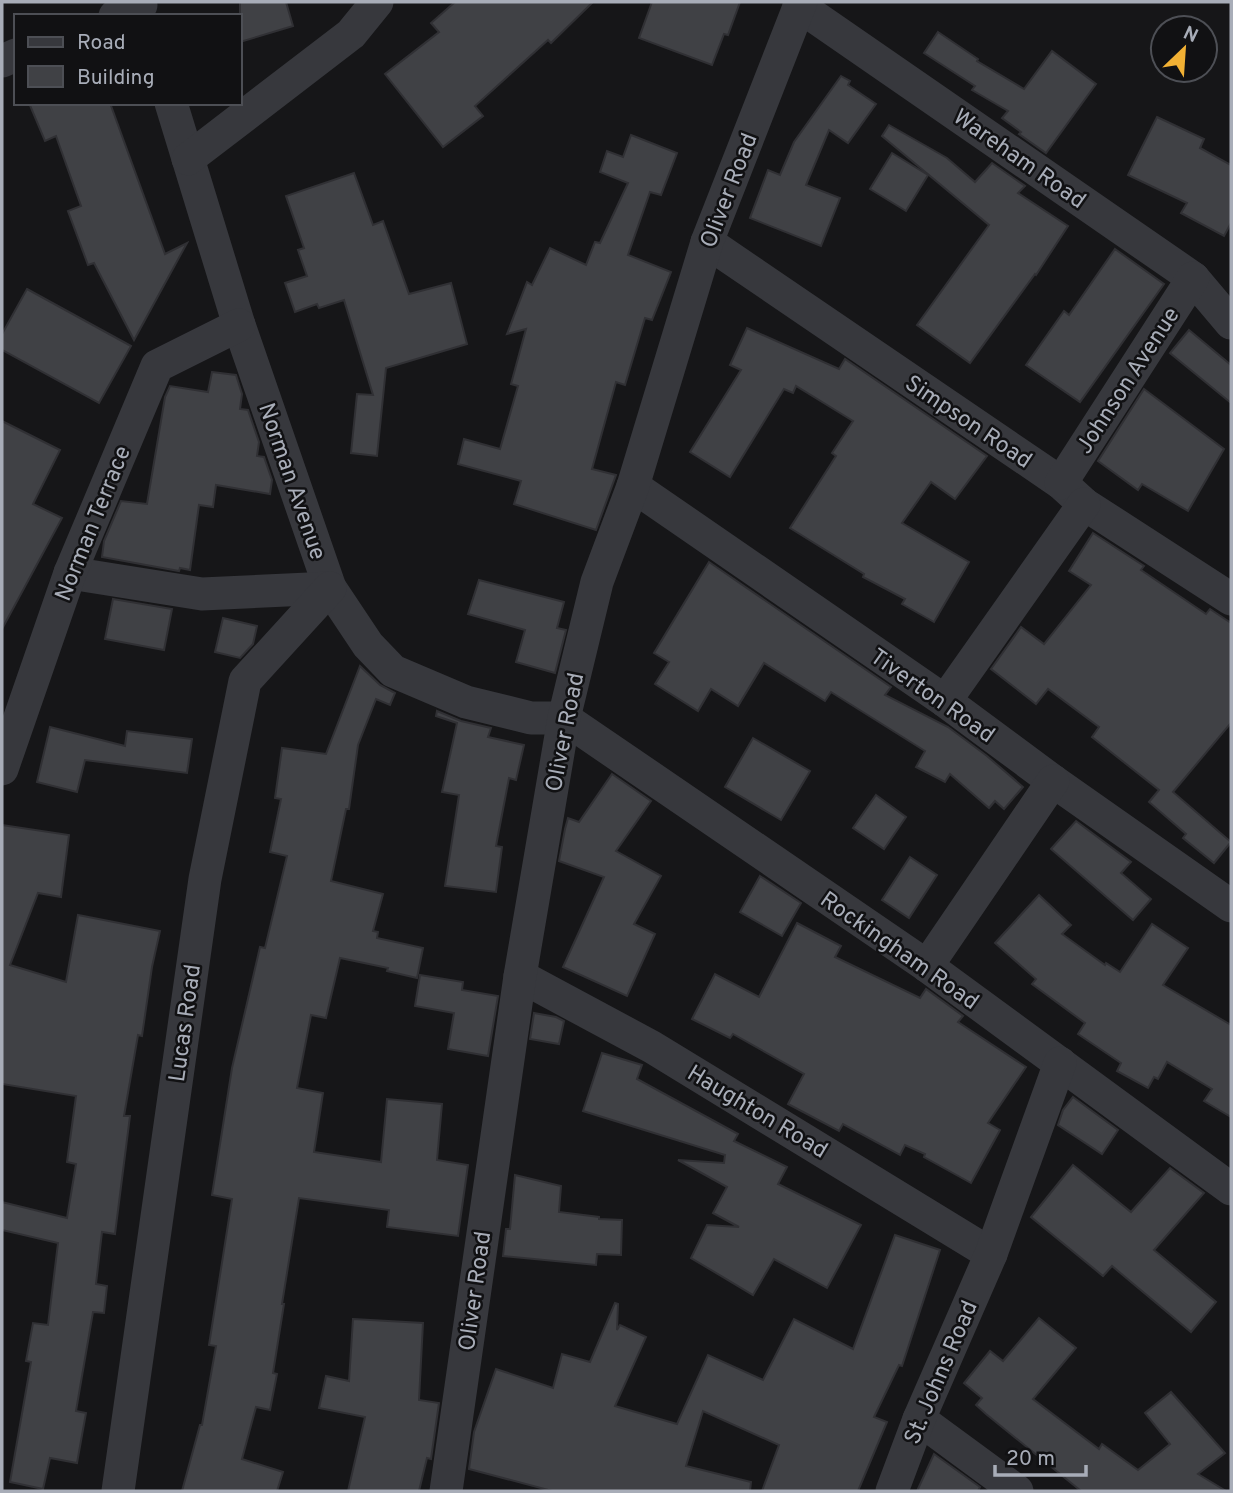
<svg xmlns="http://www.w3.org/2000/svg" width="1233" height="1493" font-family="Overpass,sans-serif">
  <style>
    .building { fill: #404145; stroke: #303034; stroke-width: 2 }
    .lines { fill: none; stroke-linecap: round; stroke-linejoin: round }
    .street { stroke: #37383d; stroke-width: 33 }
    .labels { text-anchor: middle; stroke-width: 5; stroke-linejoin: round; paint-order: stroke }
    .street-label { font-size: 23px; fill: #a8adb8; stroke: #111113 }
  </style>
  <rect width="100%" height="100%" fill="#161618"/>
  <g class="building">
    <polygon points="240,2 286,2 293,26 240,42"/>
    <polygon points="455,2 593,2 551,43 548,40 475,106 483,116 443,147 385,74 439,32 431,23"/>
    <polygon points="652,2 740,2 728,35 724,34 712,65 639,38"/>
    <polygon points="938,32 978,59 977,61 1024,89 1052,51 1096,84 1046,153 1019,134 1021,132 1002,118 1008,111 972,90 975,86 924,53"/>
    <polygon points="841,76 850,81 848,85 876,104 848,143 829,130 806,185 840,198 821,246 750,218 768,170 780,175 794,142"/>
    <polygon points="29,103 110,103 165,254 187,243 134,340 94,263 88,265 68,211 81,206 56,136 45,141"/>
    <polygon points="1157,117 1204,139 1200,148 1231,165 1231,223 1224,236 1181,213 1187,203 1128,175"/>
    <polygon points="889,125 947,158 975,182 992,163 1025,186 1018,193 1068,226 1036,275 1035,274 970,363 917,325 989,225 882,136"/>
    <polygon points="631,135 677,153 661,195 650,192 628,255 671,272 652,320 645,318 625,385 616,382 592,469 616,475 596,530 514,504 521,481 458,464 464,439 500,449 518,386 511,384 526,329 507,334 527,282 532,285 550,248 586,265 595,242 600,243 628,183 600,172 607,151 623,157"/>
    <polygon points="892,153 928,175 906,211 870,189"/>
    <polygon points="354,173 373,225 383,221 409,294 451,283 467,344 386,368 377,456 351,453 357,394 373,395 344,300 319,308 317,304 295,312 285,283 307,276 298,250 304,248 286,196"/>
    <polygon points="1115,249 1164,284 1080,402 1026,365 1064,311 1069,315"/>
    <polygon points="27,289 131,346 99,403 2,350 2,334"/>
    <polygon points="747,328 839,369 845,359 987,456 955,499 931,482 902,523 969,562 934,622 902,604 905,599 863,577 864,574 790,528 836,456 832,453 853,421 796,386 793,393 784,389 730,477 690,452 741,370 730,365"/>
    <polygon points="1189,330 1231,365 1231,403 1170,353"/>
    <polygon points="212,372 236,375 242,394 240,409 248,410 259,442 257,456 264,457 272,480 270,494 216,485 213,507 199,505 190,570 180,568 179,571 102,557 104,541 121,501 147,504 165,397 170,386 208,392"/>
    <polygon points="1144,389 1224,449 1188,511 1142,484 1138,490 1098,461"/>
    <polygon points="2,421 60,450 33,504 62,518 2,629"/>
    <polygon points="1093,533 1144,566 1141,570 1206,614 1210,609 1231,623 1231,723 1173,792 1231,842 1214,863 1183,838 1186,834 1149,802 1159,790 1092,737 1099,727 1048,689 1036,704 991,669 1021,627 1044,644 1091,585 1069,571"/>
    <polygon points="709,562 891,687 885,695 948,727 987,756 1023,787 1004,809 995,801 989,808 950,774 945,782 916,767 925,751 831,692 825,701 764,663 738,706 711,689 698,711 655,684 669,662 654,653"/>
    <polygon points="479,580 564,602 557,628 566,630 555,673 516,662 525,630 468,614"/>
    <polygon points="113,599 172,609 164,650 105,639"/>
    <polygon points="223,618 257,626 253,644 240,658 215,652"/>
    <polygon points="360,666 380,685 395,693 390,705 376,699 358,745 349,809 346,809 331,881 383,894 373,931 378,932 377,938 423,948 417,978 387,971 388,968 340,958 326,1018 311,1015 297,1088 323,1093 314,1152 381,1162 387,1099 442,1104 437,1160 468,1165 458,1236 387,1227 389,1210 299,1198 282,1304 284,1304 273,1373 277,1374 270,1410 256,1407 242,1459 283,1472 277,1491 182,1491 200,1425 202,1425 216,1346 209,1345 232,1199 212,1195 232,1068 260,947 265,948 287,856 270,852 281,799 275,798 282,748 326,754"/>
    <polygon points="437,711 461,721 491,728 488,737 524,745 516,780 509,778 496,846 502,847 496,892 445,886 459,795 442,792 457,723 436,716"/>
    <polygon points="50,727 125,746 127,731 192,739 187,773 85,760 77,792 37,782"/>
    <polygon points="753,738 810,771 781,820 725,787"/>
    <polygon points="612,774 651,801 616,851 661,876 634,924 655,934 627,996 563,967 604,877 559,861 565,829 568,818 579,822"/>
    <polygon points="876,795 906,817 884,849 853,828"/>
    <polygon points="1076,821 1131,862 1121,873 1151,899 1133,920 1051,849"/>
    <polygon points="2,825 69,835 61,897 38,893 10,965 66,982 78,915 160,931 152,967 142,1036 138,1035 124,1116 130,1116 115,1234 102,1232 96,1284 107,1286 104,1313 93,1312 76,1411 86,1413 77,1463 50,1458 43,1489 10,1482 31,1362 26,1361 33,1323 48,1325 58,1243 2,1230 2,1202 67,1218 76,1164 67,1162 76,1096 2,1084"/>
    <polygon points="910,857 937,875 909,918 882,900"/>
    <polygon points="760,876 801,903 782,936 740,912"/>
    <polygon points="1039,895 1071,925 1062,934 1105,965 1106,963 1120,972 1152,924 1188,948 1163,985 1231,1025 1231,1117 1204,1101 1212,1089 1167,1062 1158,1079 1154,1077 1148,1088 1117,1071 1121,1063 1078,1034 1085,1023 1032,984 1036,979 995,943"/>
    <polygon points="797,923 841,946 835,957 920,998 926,989 963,1016 958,1022 1026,1067 988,1123 1000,1130 971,1183 924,1157 925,1154 905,1145 900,1155 843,1124 839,1131 788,1104 804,1074 733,1034 730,1038 692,1019 715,974 759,997"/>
    <polygon points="420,975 463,982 462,990 498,996 488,1056 448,1049 454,1013 415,1006"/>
    <polygon points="534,1013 556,1017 564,1021 559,1044 530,1039"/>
    <polygon points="602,1053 642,1065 637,1079 738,1134 734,1141 787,1167 778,1184 861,1225 827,1288 774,1259 753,1295 691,1258 707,1225 739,1227 713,1213 727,1187 678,1160 724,1163 725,1155 583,1111"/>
    <polygon points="1073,1097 1118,1130 1102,1154 1058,1125 1063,1110"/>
    <polygon points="1073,1165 1131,1212 1170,1168 1204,1193 1154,1250 1216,1302 1191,1332 1112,1266 1103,1276 1031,1217"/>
    <polygon points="515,1175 561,1186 559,1212 599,1217 599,1219 622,1220 621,1255 597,1254 596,1265 503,1256 506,1229 510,1229"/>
    <polygon points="895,1235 940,1250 902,1366 899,1365 874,1417 887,1422 858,1491 762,1491 779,1445 703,1411 686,1466 751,1482 750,1491 552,1491 469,1469 474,1432 496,1369 553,1388 562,1354 590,1362 615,1303 618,1304 617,1330 620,1325 646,1337 615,1406 677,1424 708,1355 763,1380 794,1319 853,1349"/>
    <polygon points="1039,1318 1076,1348 1033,1399 1099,1449 1102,1444 1138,1470 1170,1444 1145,1413 1171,1392 1225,1453 1198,1474 1226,1491 1081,1491 986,1414 976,1405 982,1398 964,1383 990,1351 1003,1361"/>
    <polygon points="353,1319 423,1323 419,1400 439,1403 431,1459 427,1458 419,1491 348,1491 365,1417 319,1408 326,1376 349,1381"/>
    <polygon points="934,1454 980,1487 978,1491 917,1491"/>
  </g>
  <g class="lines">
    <g class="street">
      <polyline points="799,6 1193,278 1231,323"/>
      <polyline points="115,16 141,5"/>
      <polyline points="2,61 16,55"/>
      <polyline points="171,103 239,325 330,588 368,645 393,671 466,702 531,718 564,718 927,966 1231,1189"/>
      <polyline points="188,159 351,34 377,2"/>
      <polyline points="707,242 1061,483 1084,504 1231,599"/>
      <polyline points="1061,483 1193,278"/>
      <polyline points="633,486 945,701 1053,781 1231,906"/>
      <polyline points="70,573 202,594 330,588"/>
      <polyline points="945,701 1084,504"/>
      <polyline points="2,769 70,573 157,366 239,325"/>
      <polyline points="927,966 1053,781"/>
      <polyline points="520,976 652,1047 991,1254"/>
      <polyline points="919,1419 1017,1491"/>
      <polyline points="118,1491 205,879 245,681 330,588"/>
      <polyline points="446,1491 520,976 564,718 597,582 633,486 707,242 801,2"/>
      <polyline points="892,1491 919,1419 991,1254 1060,1063"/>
    </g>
  </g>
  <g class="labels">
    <g class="street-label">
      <text transform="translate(1020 158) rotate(35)" y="8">Wareham Road</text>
      <text transform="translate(728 190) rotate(-69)" y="8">Oliver Road</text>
      <text transform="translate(1127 380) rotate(-57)" y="8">Johnson Avenue</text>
      <text transform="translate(969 421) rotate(34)" y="8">Simpson Road</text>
      <text transform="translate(293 481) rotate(71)" y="8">Norman Avenue</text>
      <text transform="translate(92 523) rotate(-68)" y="8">Norman Terrace</text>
      <text transform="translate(933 695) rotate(35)" y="8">Tiverton Road</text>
      <text transform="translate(564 732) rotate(-79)" y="8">Oliver Road</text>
      <text transform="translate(900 950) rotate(35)" y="8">Rockingham Road</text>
      <text transform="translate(184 1023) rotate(-82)" y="8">Lucas Road</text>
      <text transform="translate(758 1111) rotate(31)" y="8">Haughton Road</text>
      <text transform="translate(474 1291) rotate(-82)" y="8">Oliver Road</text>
      <text transform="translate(940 1372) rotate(-67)" y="8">St. Johns Road</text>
    </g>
  </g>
  <rect width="1233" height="1493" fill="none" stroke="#a8adb8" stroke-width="7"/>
  <rect x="14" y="14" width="228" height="91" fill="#111113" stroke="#4d4f55" stroke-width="2"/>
  <rect x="28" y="37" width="35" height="10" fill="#37383d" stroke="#4d4f55" stroke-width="2"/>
  <text x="77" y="49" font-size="21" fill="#a8adb8">Road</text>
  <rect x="28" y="66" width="35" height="21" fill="#404145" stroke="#4d4f55" stroke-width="2"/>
  <text x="77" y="84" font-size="21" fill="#a8adb8">Building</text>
  <g transform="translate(1184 49) rotate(25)"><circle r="33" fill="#111113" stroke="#4d4f55" stroke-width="2"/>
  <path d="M0-5L12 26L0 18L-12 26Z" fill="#f2b134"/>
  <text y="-10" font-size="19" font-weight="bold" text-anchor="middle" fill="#a8adb8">N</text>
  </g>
  <path d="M995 1465v10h91v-10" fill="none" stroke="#a8adb8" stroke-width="3.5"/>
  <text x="1006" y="1465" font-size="21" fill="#a8adb8" stroke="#111113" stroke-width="5" paint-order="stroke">20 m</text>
</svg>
